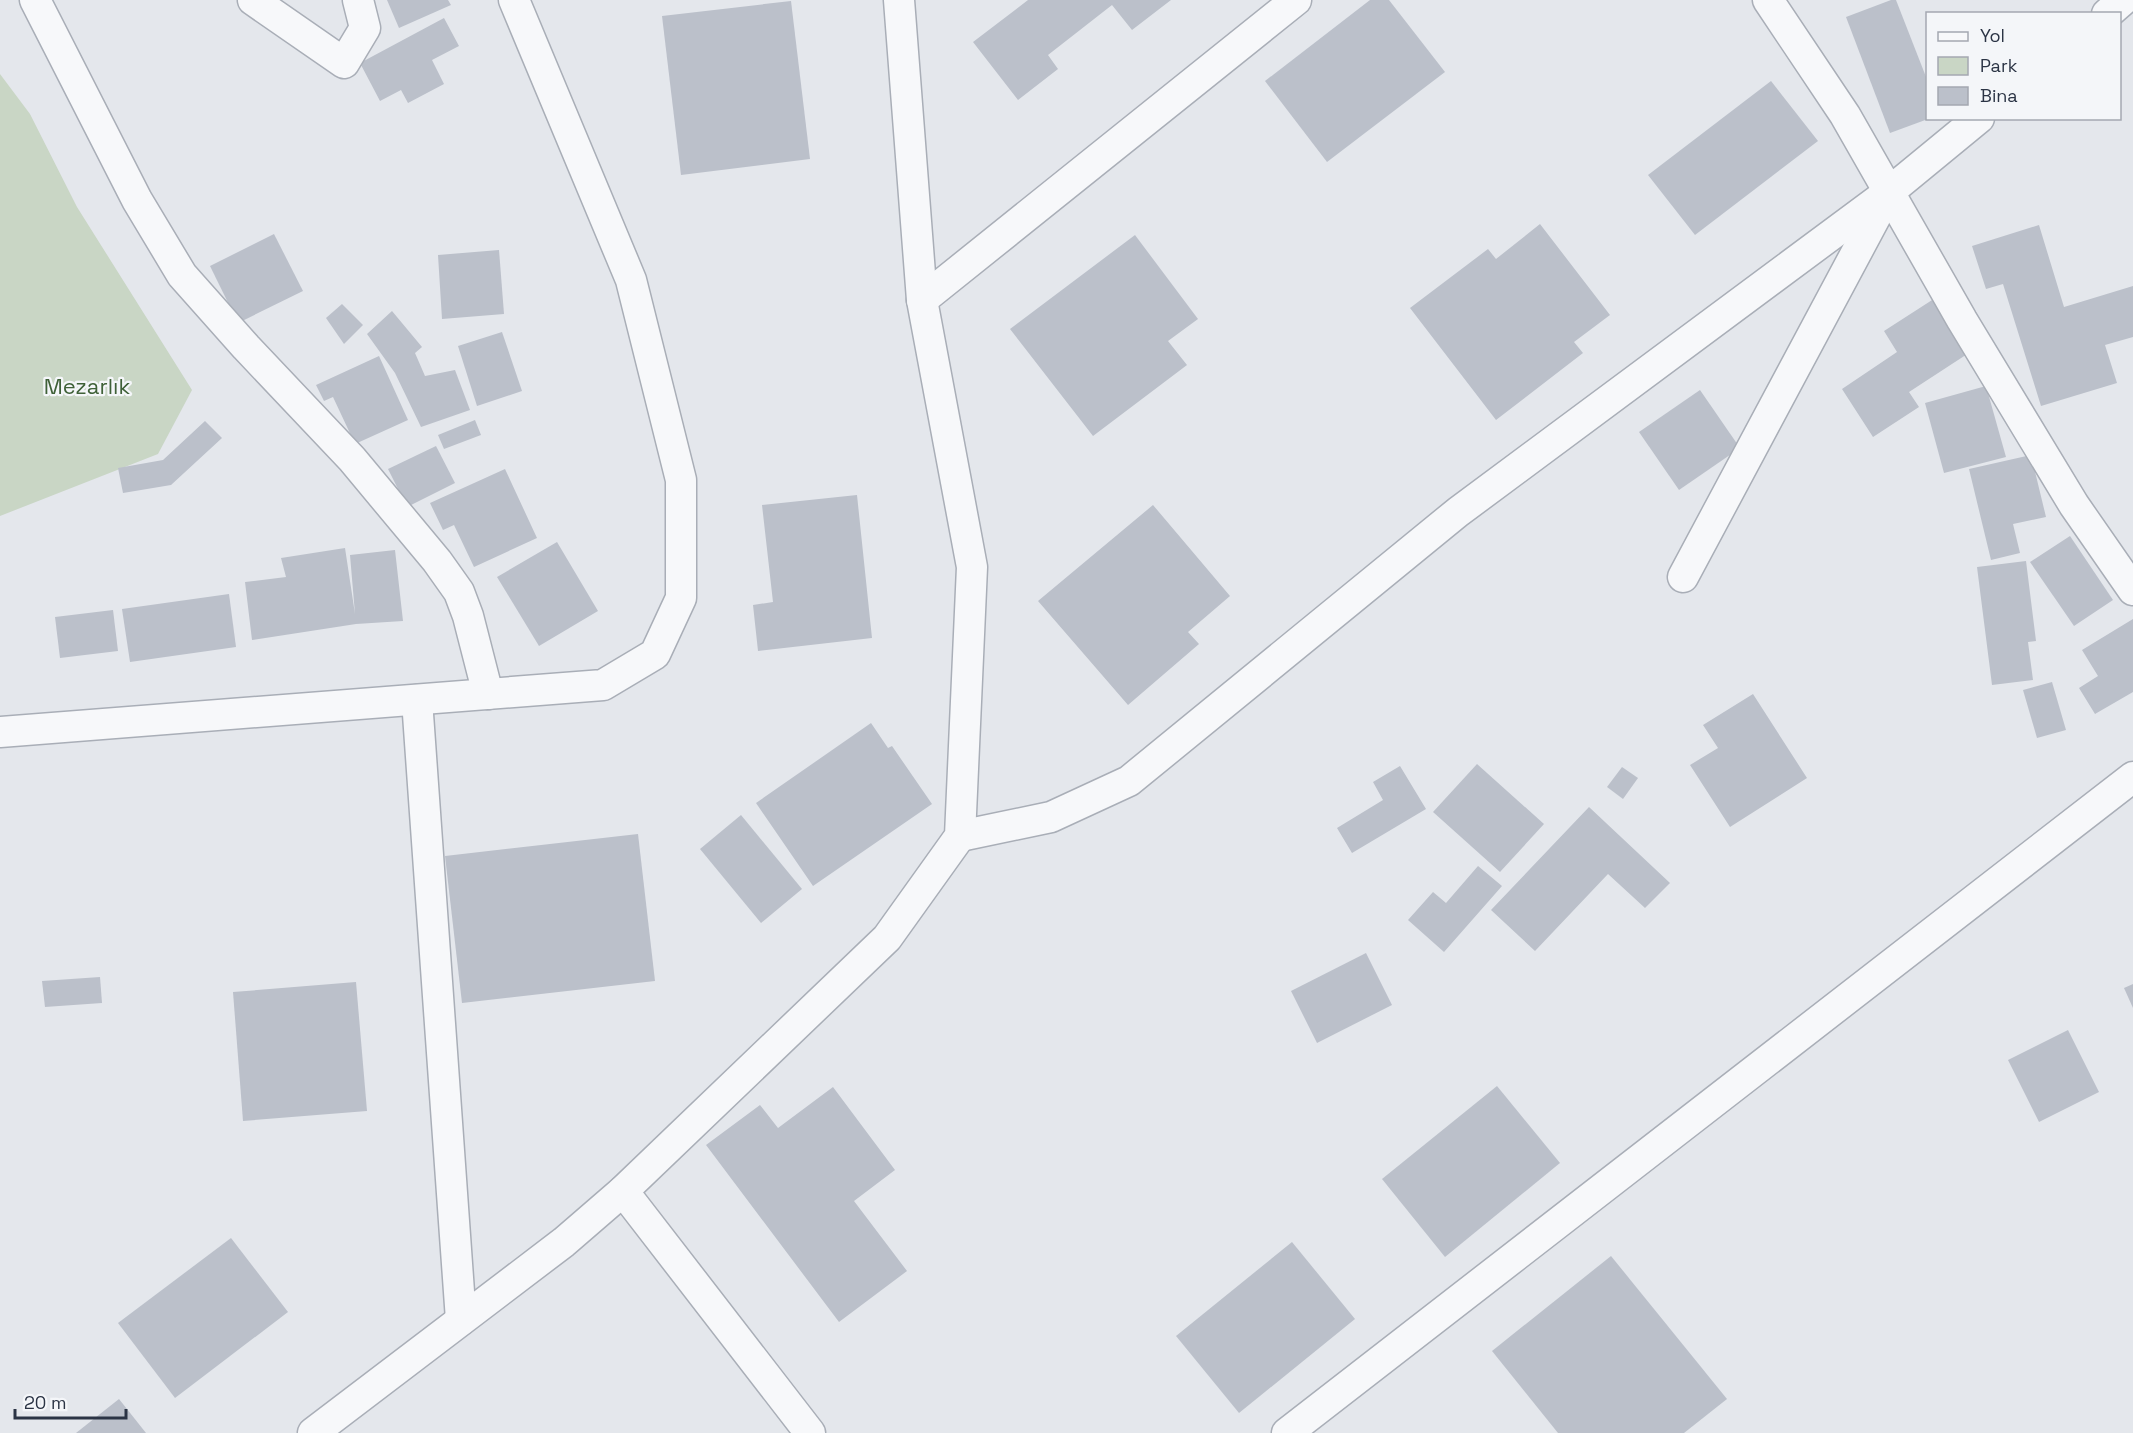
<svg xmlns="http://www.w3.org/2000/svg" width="2133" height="1433" font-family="'Space Grotesk',sans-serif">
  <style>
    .green { fill: #c9d6c5 }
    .building { fill: #bbc0ca }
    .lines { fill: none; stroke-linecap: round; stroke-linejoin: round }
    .street-casing { stroke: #a9aeb7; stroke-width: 33 }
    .street { stroke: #f7f8fa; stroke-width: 30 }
    .labels { text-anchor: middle; stroke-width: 4.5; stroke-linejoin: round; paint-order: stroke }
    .park-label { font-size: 22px; fill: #3f6138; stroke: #f4f6f9 }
  </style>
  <rect width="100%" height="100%" fill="#e4e7ec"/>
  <polygon class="green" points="0,74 30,114 77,207 192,390 158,454 0,516"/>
  <g class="building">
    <polygon points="387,0 448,0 451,5 399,28"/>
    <polygon points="1028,0 1171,0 1132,30 1112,5 1048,55 1058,69 1018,100 973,42"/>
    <polygon points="1370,0 1389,0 1445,72 1327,162 1265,81"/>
    <polygon points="1891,0 1896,0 1928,82 1928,119 1890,133 1846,17"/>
    <polygon points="791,1 810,159 681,175 662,16"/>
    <polygon points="444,18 459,46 432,60 444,84 408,103 401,90 380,101 360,63"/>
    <polygon points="1771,81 1818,141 1695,235 1648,175"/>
    <polygon points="1540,224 1610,315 1574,342 1583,353 1496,420 1410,308 1488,249 1496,259"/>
    <polygon points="2039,225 2064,307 2133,286 2133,337 2105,345 2117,383 2041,406 2003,284 1986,289 1972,246"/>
    <polygon points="274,234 303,291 238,323 210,266"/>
    <polygon points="1135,235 1198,319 1168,341 1187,365 1093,436 1010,329"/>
    <polygon points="499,250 504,314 442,319 438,255"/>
    <polygon points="1943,293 1978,347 1909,392 1919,407 1873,437 1842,389 1897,352 1884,331"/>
    <polygon points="342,304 363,325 344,344 326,318"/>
    <polygon points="392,311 422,347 415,353 425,376 455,370 470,410 421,427 395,373 367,334"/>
    <polygon points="502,332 522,391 477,406 458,346"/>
    <polygon points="379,356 408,420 355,444 333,397 324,401 316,385"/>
    <polygon points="1986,386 2006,457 1944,473 1925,403"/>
    <polygon points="1700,390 1740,448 1679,490 1639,432"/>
    <polygon points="475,420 481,435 444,449 438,435"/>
    <polygon points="205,421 222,438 171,485 123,493 118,468 163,460"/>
    <polygon points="436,446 455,483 407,507 388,469"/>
    <polygon points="2031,455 2046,517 2013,524 2020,553 1991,560 1969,469"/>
    <polygon points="505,469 537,538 474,567 454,525 443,530 430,503"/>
    <polygon points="857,495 872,638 758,651 753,605 773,602 762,505"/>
    <polygon points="1153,505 1230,596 1188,632 1199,644 1128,705 1038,601"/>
    <polygon points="2070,536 2113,600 2074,626 2030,562"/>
    <polygon points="557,542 598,611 539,646 497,577"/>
    <polygon points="345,548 355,614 350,555 395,550 403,621 356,624 252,640 245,582 286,577 281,558"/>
    <polygon points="2026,561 2036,641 2028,642 2033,680 1992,685 1977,567"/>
    <polygon points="229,594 236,647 130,662 122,609"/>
    <polygon points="113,610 118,651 60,658 55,617"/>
    <polygon points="2133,619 2133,692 2095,714 2079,688 2098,676 2082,650"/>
    <polygon points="2052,682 2066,730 2037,738 2023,690"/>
    <polygon points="1753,694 1807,778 1730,827 1690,765 1718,748 1703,725"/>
    <polygon points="871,723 888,748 892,746 932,804 813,886 756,803"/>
    <polygon points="1477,764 1544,824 1500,872 1433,812"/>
    <polygon points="1400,766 1426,809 1352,853 1337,828 1383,800 1373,782"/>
    <polygon points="1622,767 1638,778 1623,799 1607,787"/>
    <polygon points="1589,807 1670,883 1645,908 1608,874 1535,951 1491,910"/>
    <polygon points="741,815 802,889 761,923 700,849"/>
    <polygon points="638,834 655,981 462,1003 445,856"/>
    <polygon points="1478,866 1502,886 1444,952 1408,920 1433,892 1446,903"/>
    <polygon points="1366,953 1392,1005 1317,1043 1291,991"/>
    <polygon points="100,977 102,1003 45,1007 42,981"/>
    <polygon points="356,982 367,1111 243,1121 233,992"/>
    <polygon points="2133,984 2133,1008 2124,988"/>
    <polygon points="2068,1030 2099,1092 2039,1122 2008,1060"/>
    <polygon points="1497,1086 1560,1163 1445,1257 1382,1179"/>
    <polygon points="833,1087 895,1170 854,1201 907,1271 839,1322 706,1145 760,1105 778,1128"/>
    <polygon points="231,1238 288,1312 175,1398 118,1323"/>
    <polygon points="1292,1242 1355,1319 1239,1413 1176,1336"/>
    <polygon points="1611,1256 1727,1399 1684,1433 1558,1433 1492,1351"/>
    <polygon points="119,1399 146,1433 76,1433"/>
  </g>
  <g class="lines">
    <g class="street-casing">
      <g id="street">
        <polyline points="35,0 137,200 182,275 246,347 352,459 437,561 459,592 468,616 488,694"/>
        <polyline points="253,0 344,63 365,28 358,0"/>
        <polyline points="1768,0 1845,115 1962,320 2074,505 2133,590"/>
        <polyline points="2107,14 2123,0"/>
        <polyline points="922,300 1296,0"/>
        <polyline points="1683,577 1885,199"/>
        <polyline points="417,700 461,1320"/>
        <polyline points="0,732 603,685 655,654 681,598 681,480 631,280 514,0"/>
        <polyline points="960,836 1051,817 1129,781 1458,512 1889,192 1979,118"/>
        <polyline points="623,1191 810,1433"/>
        <polyline points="313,1433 564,1242 623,1191 887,938 960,836 972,567 922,300 899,0"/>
        <polyline points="1287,1433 2133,777"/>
      </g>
    </g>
    <use href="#street" class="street"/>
  </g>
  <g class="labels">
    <g class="park-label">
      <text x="87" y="394">Mezarlık</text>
    </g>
  </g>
  <rect x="1926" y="12" width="195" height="108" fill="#f4f6f9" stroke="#a4a8b1" stroke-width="1.5"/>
  <rect x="1938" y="32" width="30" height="9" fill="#f7f8fa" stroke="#a4a8b1" stroke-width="1.5"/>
  <text x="1980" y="42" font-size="18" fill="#2b3445">Yol</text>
  <rect x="1938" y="57" width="30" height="18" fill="#c9d6c5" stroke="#a4a8b1" stroke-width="1.5"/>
  <text x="1980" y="72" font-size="18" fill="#2b3445">Park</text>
  <rect x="1938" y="87" width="30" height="18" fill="#bbc0ca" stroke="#a4a8b1" stroke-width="1.5"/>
  <text x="1980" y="102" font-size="18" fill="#2b3445">Bina</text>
  <path d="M15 1409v9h111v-9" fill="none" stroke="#2b3445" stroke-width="3"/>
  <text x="24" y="1409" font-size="18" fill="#2b3445" stroke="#f4f6f9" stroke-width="4.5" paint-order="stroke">20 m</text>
</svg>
